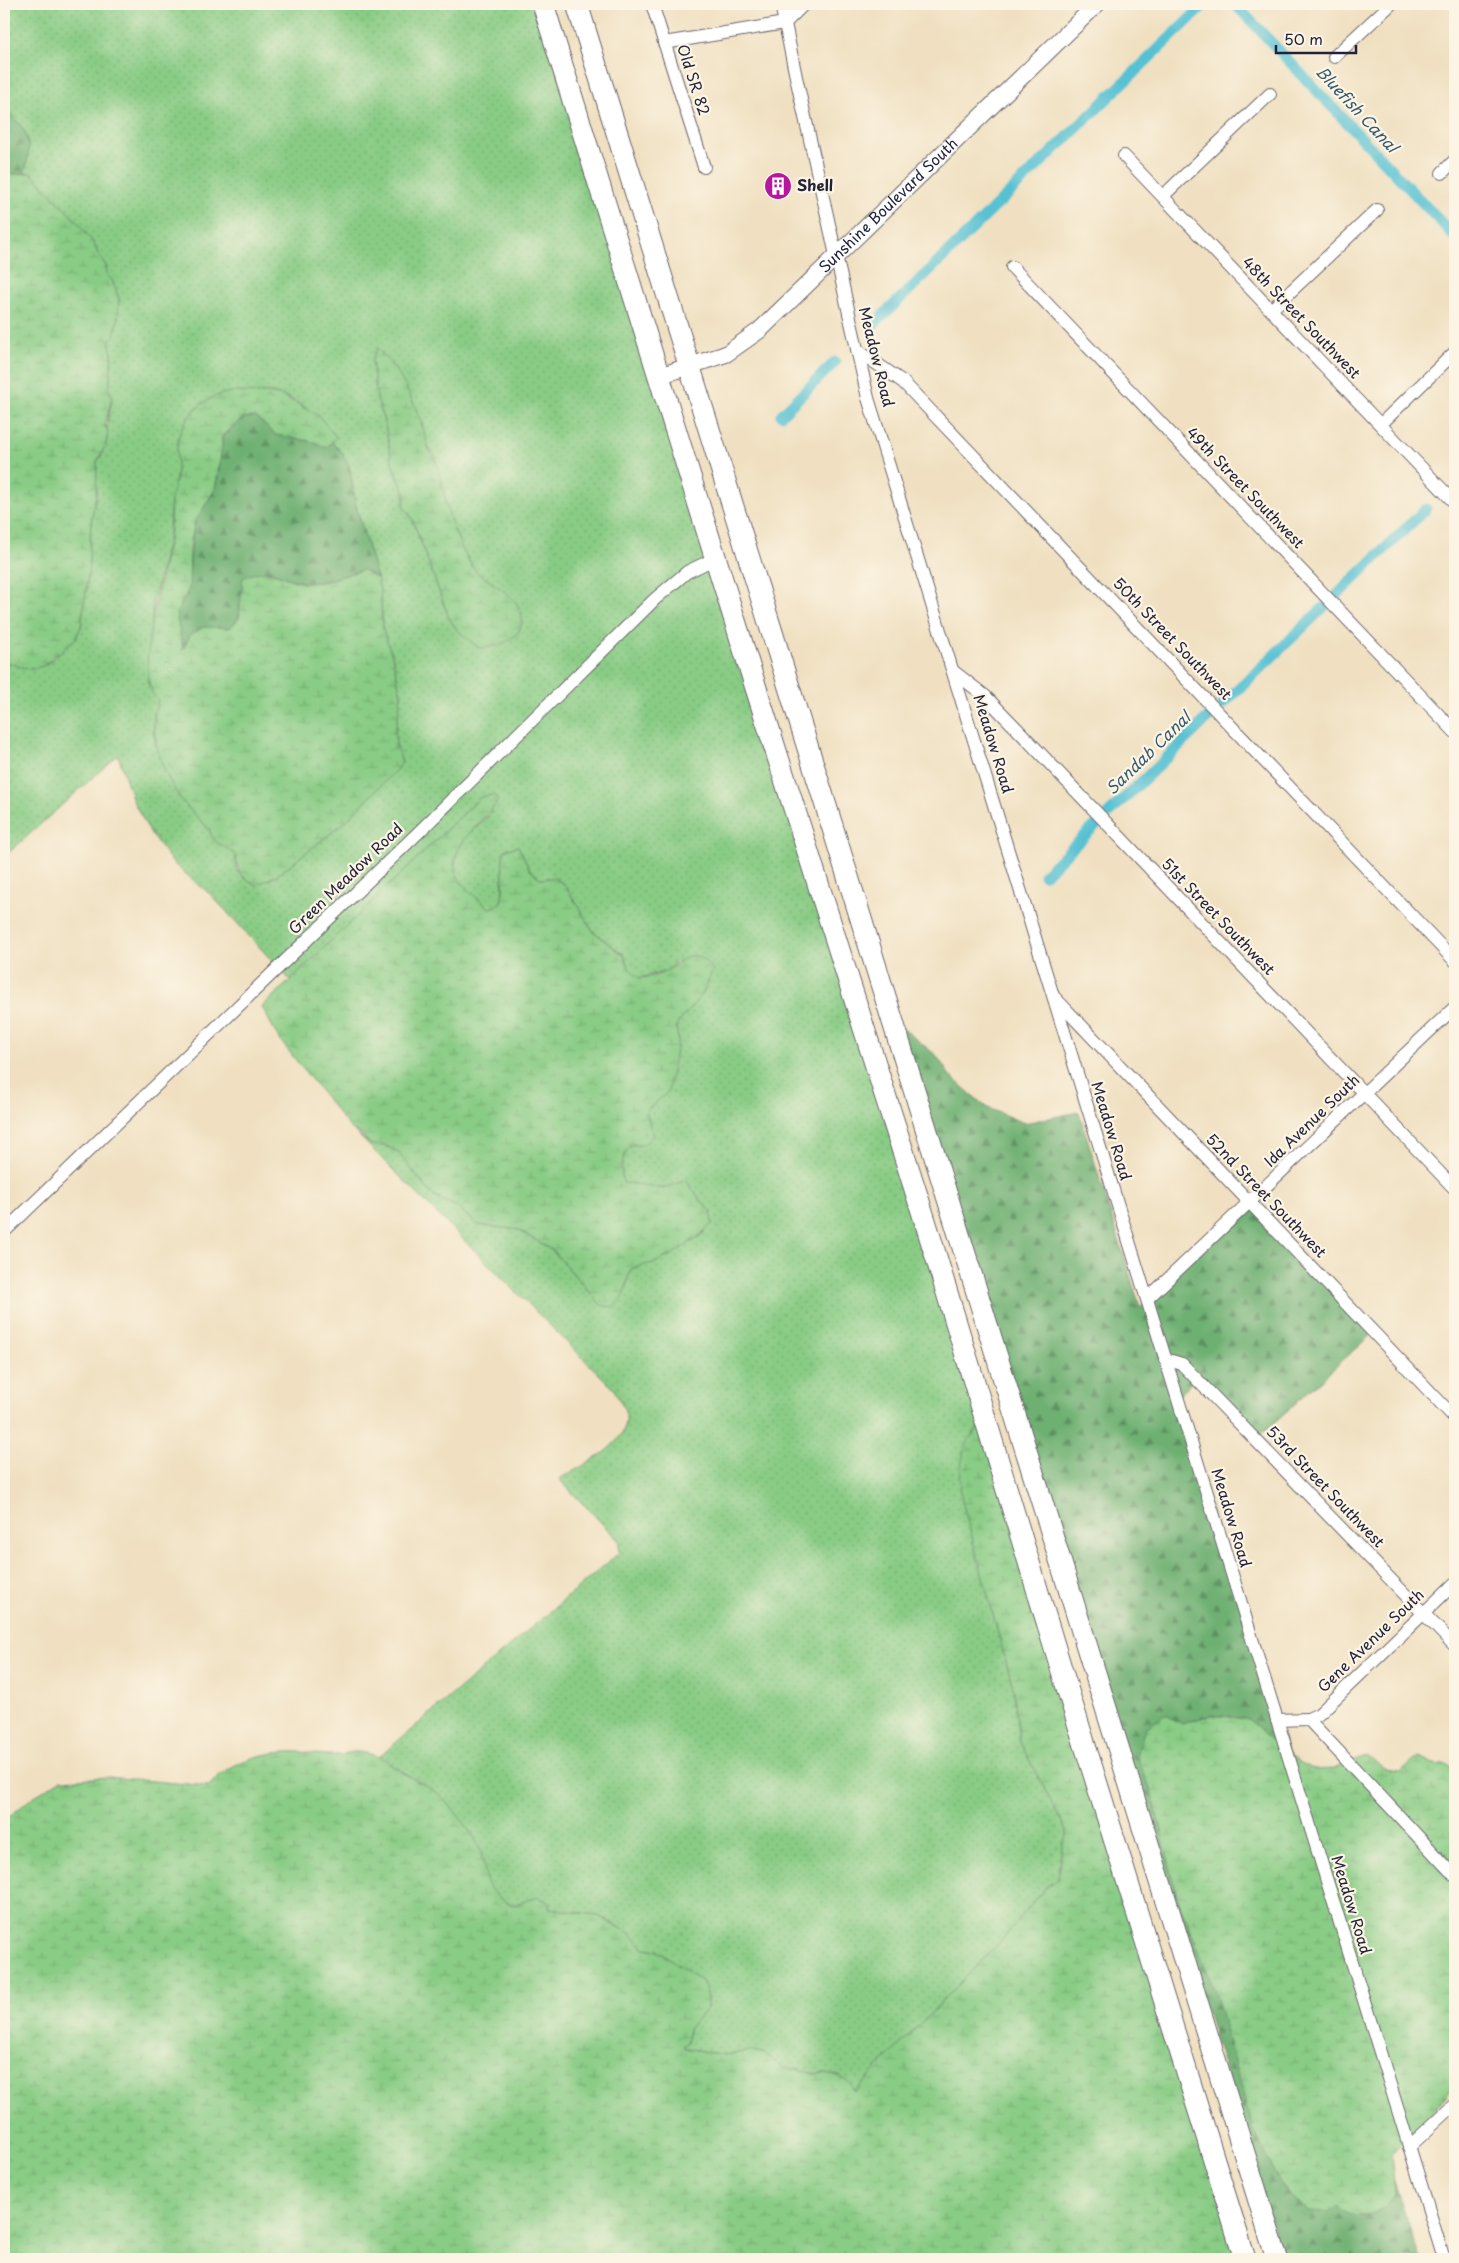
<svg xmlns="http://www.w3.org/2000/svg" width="1459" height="2263" font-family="'Playpen Sans',sans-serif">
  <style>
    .grass { fill: url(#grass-dots); stroke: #567760; fill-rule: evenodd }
    .forest { fill: url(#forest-firs); stroke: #486956 }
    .wetland { fill: url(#wetland-marsh); stroke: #567760 }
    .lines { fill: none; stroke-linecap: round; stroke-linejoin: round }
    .canal { stroke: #57c1d3; stroke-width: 11 }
    .minor-casing { stroke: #6a646a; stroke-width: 14 }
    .tertiary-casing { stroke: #6a646a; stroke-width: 18 }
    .trunk-casing { stroke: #6a646a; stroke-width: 23 }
    .minor { stroke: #fff; stroke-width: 12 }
    .tertiary { stroke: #fff; stroke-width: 16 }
    .trunk { stroke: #fff; stroke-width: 21 }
    .labels { text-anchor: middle; stroke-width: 4.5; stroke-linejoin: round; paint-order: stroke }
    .street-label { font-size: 15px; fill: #22223b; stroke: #fcf5e5 }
    .poi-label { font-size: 15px; font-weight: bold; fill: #22223b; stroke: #fcf5e5; text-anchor: start }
    .water-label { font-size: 16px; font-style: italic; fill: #355a70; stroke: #fcf5e5 }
  </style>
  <defs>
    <pattern id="grass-dots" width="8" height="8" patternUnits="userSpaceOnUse" patternTransform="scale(1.25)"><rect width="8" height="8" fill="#89cc85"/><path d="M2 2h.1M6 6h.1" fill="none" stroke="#76af74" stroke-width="1.8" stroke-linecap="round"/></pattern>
    <pattern id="forest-firs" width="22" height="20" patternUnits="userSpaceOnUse" patternTransform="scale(1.25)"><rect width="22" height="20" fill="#6eb072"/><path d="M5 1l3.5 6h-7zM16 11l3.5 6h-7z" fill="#5a8f5f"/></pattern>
    <pattern id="wetland-marsh" width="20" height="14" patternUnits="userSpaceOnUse" patternTransform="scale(1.25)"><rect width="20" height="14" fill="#89cc85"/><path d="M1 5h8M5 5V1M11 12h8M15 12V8" fill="none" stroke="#76af74"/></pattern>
  </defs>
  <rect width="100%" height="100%" fill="#fcf5e5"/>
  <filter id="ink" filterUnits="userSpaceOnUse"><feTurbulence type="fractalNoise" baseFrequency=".02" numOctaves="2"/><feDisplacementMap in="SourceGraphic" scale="10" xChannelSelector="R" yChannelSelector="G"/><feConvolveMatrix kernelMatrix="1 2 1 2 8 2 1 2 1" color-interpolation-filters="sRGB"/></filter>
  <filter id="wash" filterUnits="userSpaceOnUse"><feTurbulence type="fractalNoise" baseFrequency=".0096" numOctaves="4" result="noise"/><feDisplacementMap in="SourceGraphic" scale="20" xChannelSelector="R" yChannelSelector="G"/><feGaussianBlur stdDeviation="1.12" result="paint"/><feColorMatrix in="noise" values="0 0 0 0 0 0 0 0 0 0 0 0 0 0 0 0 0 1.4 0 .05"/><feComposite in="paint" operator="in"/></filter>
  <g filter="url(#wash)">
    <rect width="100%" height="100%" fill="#f0e0c1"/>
    <path class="grass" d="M4,4H537L981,1426L972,1434L985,1585L1014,1691L1019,1740L1067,1832L1060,1858L1058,1880L1047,1886L1001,1941L855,2092L826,2073L813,2074L800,2069H786L751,2051L724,2055L685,2048L683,2046L687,2042L688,2029L707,2008L703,1982L658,1951L645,1949L631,1934L609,1921L596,1915L548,1908L550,1903L539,1897L513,1905L500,1899L490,1890L485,1878L481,1852L450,1806L441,1796L379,1757L619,1553V1541L559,1479C581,1466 630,1446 626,1414C624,1406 617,1397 614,1389L354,1131L371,1145L386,1146L398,1152L433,1196L457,1207L479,1225L519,1230L553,1251L601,1305L624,1296L630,1270L641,1264L655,1263L703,1234L711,1211L701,1201L686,1180C679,1183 671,1187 663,1188C659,1189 629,1184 622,1183C619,1150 625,1147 653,1136L646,1111C665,1098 668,1087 672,1065C674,1051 678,1041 676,1026L709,982L677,961L667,971L639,978L629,968L624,955L593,931L565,885L554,878L541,879L530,870L518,846L505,850C499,868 506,884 501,902L490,909C481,900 469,893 461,883C449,867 457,846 469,833C475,827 484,821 489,814C492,809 492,801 494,795L481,797L291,981L211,895L173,863L151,834L133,801L118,755L5,856L4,854V662L16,665L43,666L55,658L81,627L88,575L91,522L96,495L97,461L101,457L112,398L109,390L112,354L109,340L114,335L118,319L119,298L112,280L107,275L106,266L98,254L94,244L81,226L31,173H24C33,143 26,128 4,108ZM376,386L408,395L421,419L427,445L435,457L446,510L461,547L475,571L509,595L520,630L504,643L457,630L449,618L412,518L404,507L405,493L393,466L385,424L377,399ZM231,392C244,394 257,392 270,393C297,396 319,417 335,437L332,442L342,453L349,465L356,506L380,590L383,630L392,655L401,695L395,734L396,747L401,760L345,822L280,873L269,880L245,879L236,869V856C229,848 219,845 215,840C211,836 210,830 207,827C176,795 141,747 158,700L148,683L150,643L153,602L169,537L170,511L177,472L180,433L195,409Z"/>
    <g class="forest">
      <path d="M4,108C28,130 34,140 24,173L4,175Z"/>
      <path d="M243,417H256L276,435L315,442L327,447L332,442L342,453L349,465L356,506L377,578L363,570C318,582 314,590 269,571L240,605L239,618L230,628L217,627L186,646L183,651L176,613C194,584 188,558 194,527C196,516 210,501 214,490C220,474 222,452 222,436Z"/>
      <polygon points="901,1027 937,1056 950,1076 986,1107 1024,1123 1079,1112 1140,1307 1252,1205 1374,1332 1257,1438 1196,1378 1175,1400 1288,1754 1248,1719 1211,1715 1182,1724 1137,1756 1152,1794 1177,1896 1215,1991 1337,2205 1363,2217 1379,2209 1395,2194 1393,2179 1421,2259 1283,2259"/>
    </g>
    <g class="wetland">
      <polygon points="31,173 81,226 94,244 98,254 106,266 107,275 112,280 119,298 118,319 114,336 109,341 112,354 109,390 112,397 105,425 108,432 106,445 97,461 96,495 91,522 88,575 81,627 75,639 43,666 29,669 4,662 4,175"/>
      <path d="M377,348C401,370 420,412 427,444C429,452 435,459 438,467C446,499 447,519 463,550C467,557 471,567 477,572C492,585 522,596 522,620C522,640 495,648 479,648L457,630L449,618L412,518L404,507L405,493L393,466L385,424L377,399L372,360Z"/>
      <path d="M231,392L270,393L283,396L319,416L336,437L327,448L315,442L276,435L256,417L243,418L222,436V449L215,489L194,524L190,550L189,589L176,613L183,650L191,634L204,627L230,628L239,618L243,578C274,562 281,583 310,583C329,583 345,574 363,570L377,578L380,590L383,630L392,655L401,695L395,734L396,747L402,762L396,770L345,822L280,873L257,885C241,877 237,873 236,856C229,848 219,845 214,840C211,836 210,830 207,827C198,817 188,809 180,798C162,772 147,732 158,700C131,679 164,569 169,538C171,525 170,513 171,500C172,490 177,480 177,470C177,458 176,444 180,433C189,410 208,396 231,392Z"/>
      <path d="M494,795L498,801C483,823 438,853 461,882C469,893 481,900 490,909L501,902C507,884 499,868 505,850L518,846L530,870L541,879L554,878L565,885L593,931L624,956L629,968L639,978C648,977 658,976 666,971C687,959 690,944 713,969L703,993L676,1026L678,1039L668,1092L646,1111L653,1136L643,1145H630C622,1158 620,1168 623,1183L648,1185L661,1189L686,1180L701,1201L711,1211L712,1224C700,1237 673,1256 656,1262C647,1265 639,1265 630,1270L624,1296L614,1307L601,1305L553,1251L519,1230L479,1225L457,1207L433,1196L398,1152L386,1146L371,1145L362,1135L350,1128L279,1039L262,1007L481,797Z"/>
      <path d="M981,1426L1239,2259H4V1821L33,1797L61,1780L109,1777L209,1786C231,1758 276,1748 310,1753C320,1755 330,1755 340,1755C346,1754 353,1751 359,1752C366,1753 373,1755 380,1757C386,1759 390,1765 395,1768C409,1777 428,1786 441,1796C449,1803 471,1831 476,1841C492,1871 474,1888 513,1905L538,1897L550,1903L549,1908L596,1915L631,1934L645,1949L658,1951L669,1958L703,1982L707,1995V2008L688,2029L687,2043L683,2046L684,2048L724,2055L751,2051L764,2054L786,2069H800L813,2074L826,2073L839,2076L850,2083L855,2091L1001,1941L1047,1886L1058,1879L1060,1858L1067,1832L1019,1740L1014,1691L961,1497C960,1470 959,1444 981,1426Z"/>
      <path d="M1166,1715L1182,1724L1211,1715L1248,1719L1300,1763L1314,1770L1334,1769L1366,1756L1387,1770L1400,1772L1419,1757L1438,1765L1444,1763L1455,1771V1971L1452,1972L1455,1978V2083L1446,2097L1391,2155L1395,2194C1392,2198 1387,2207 1383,2209C1367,2217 1349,2220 1337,2205L1329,2212L1308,2211L1286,2193L1252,2128L1215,1991L1177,1896L1152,1794L1137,1756L1145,1728Z"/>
    </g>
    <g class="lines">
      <g class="canal">
        <polyline points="1235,4 1455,237"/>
        <polyline points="873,325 1205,4"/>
        <polyline points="781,415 835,362"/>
        <polyline points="1337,595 1426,509"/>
        <polyline points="1223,704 1324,607"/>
        <polyline points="1109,813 1210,716"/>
        <polyline points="1044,875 1096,825"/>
      </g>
    </g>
  </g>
  <g filter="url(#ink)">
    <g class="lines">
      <g class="minor-casing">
        <g id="minor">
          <polyline points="652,4 704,167"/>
          <polyline points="781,4 796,77 868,398 1444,2259"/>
          <polyline points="664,43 785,23 804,4"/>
          <polyline points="1334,57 1391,4"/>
          <polyline points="1124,156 1455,503"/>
          <polyline points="1442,173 1455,160"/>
          <polyline points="1163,196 1270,94"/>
          <polyline points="1012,267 1455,732"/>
          <polyline points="1271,310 1377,210"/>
          <polyline points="857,350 903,382 1455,961"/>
          <polyline points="1381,424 1455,352"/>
          <polyline points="953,671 985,696 1018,730 1455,1189"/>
          <polyline points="1055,998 1455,1418"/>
          <polyline points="4,1232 422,829 655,599 687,572 716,558"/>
          <polyline points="1147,1299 1455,1007"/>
          <polyline points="1165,1359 1182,1364 1455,1646"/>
          <polyline points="1308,1719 1319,1714 1455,1583"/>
          <polyline points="1277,1720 1308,1719 1455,1876"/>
          <polyline points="1409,2147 1455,2104"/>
        </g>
      </g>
      <g class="tertiary-casing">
        <g id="tertiary">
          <path id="s1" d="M659,376L726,354L760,330L1097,4"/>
        </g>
      </g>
      <g class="trunk-casing">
        <g id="trunk">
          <polyline points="543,4 755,685 927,1227 1068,1691 1245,2259"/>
          <polyline points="577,4 1277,2259"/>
        </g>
      </g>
      <use href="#minor" class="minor"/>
      <use href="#tertiary" class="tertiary"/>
      <use href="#trunk" class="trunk"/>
    </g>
  </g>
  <defs>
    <g id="building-disc" transform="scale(1.4375)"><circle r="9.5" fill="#b5179e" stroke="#fcf5e5"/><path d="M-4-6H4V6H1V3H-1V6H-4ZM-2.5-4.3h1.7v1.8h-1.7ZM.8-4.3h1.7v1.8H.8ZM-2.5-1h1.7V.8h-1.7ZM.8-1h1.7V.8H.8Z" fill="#fff"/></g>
  </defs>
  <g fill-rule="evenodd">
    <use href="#building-disc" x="778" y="186"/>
  </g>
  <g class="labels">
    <g class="street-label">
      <text transform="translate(693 80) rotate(72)" y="5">Old SR 82</text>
      <text dy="5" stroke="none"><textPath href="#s1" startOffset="291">Sunshine Boulevard South</textPath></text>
      <text transform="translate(1301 318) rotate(46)" y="5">48th Street Southwest</text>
      <text transform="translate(876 357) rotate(76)" y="5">Meadow Road</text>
      <text transform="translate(1245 488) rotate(46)" y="5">49th Street Southwest</text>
      <text transform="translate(1172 639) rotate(46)" y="5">50th Street Southwest</text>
      <text transform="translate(993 744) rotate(73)" y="5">Meadow Road</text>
      <text transform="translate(346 879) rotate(-44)" y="5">Green Meadow Road</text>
      <text transform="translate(1218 917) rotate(46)" y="5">51st Street Southwest</text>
      <text transform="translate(1312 1121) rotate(-44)" y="5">Ida Avenue South</text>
      <text transform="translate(1111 1131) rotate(73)" y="5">Meadow Road</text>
      <text transform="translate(1266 1196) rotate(46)" y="5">52nd Street Southwest</text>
      <text transform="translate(1325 1487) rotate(46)" y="5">53rd Street Southwest</text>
      <text transform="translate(1231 1518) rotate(73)" y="5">Meadow Road</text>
      <text transform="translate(1371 1641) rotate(-44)" y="5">Gene Avenue South</text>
      <text transform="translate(1351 1905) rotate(73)" y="5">Meadow Road</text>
    </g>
    <g class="poi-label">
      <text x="797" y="191">Shell</text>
    </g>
    <g class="water-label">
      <text transform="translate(1357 109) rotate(47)" y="6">Bluefish Canal</text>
      <text transform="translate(1148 753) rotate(-44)" y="6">Sandab Canal</text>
    </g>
  </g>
  <rect width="1459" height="2263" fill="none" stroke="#fcf5e5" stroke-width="20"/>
  <path d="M1276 45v8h80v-8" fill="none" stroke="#22223b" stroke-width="2.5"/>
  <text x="1284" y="45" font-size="15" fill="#22223b" stroke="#fcf5e5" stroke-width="4" paint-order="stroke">50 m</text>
</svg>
